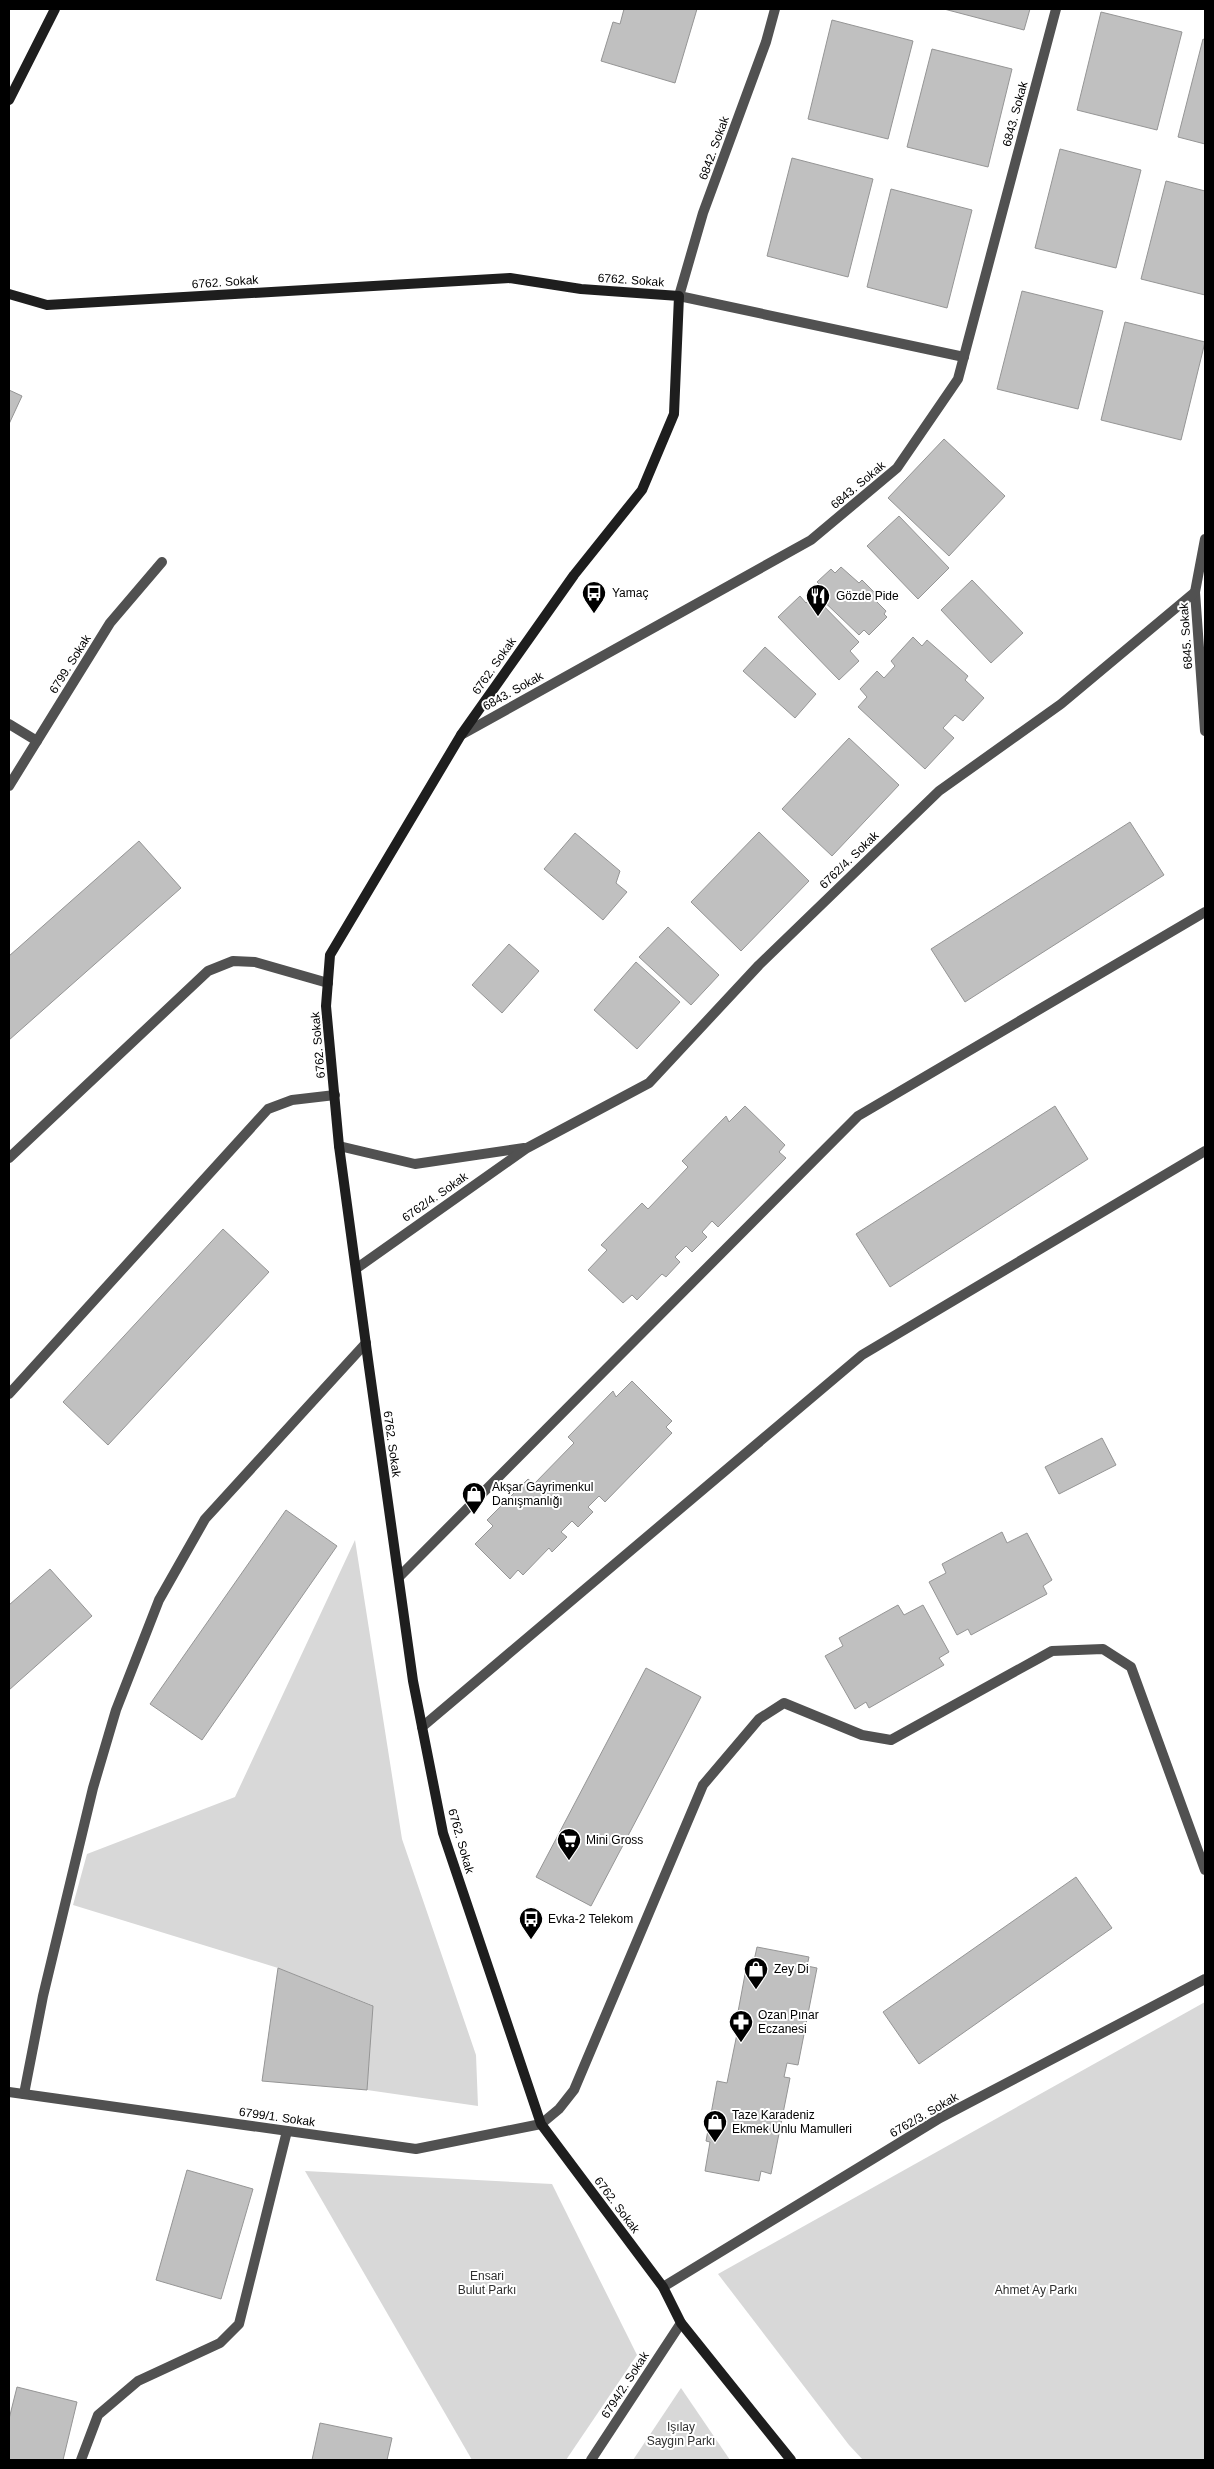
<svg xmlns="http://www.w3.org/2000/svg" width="1214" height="2469" font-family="Helvetica,sans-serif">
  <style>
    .green { fill: #d8d8d8 }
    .building { fill: #c0c0c0; stroke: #959595 }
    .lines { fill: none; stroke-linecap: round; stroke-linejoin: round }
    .service { stroke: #515151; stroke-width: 10 }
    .minor { stroke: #515151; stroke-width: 10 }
    .tertiary { stroke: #515151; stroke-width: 10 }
    .secondary { stroke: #1e1e1e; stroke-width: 10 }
    .labels { text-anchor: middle; stroke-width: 4; stroke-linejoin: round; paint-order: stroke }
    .street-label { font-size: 12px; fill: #000; stroke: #fff }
    .poi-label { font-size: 12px; fill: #000; stroke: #fff; text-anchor: start }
    .park-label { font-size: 12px; fill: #2f2f2f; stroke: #fff }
  </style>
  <rect width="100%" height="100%" fill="#fff"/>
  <g class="green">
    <polygon points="355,1540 402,1839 476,2055 478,2106 367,2090 372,2005 278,1968 73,1905 87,1854 235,1797"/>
    <polygon points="1205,2002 1205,2460 863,2460 849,2445 718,2274"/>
    <polygon points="305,2171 552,2184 637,2355 566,2460 472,2460"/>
    <polygon points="681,2388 730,2460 633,2460"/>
  </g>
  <g class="building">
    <polygon points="624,9 697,9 675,83 601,61 613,22 620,24"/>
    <polygon points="944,9 1030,9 1024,30"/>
    <polygon points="1101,12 1182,32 1157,130 1077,110"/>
    <polygon points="832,20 913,41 888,139 808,119"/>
    <polygon points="1203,39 1205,40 1205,144 1178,137"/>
    <polygon points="932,49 1012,69 988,167 907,147"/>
    <polygon points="1060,149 1141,170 1116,268 1035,248"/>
    <polygon points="792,158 873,179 848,277 767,256"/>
    <polygon points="1166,181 1205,191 1205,295 1141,279"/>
    <polygon points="891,189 972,210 947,308 867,287"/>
    <polygon points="1022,291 1103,311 1078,409 997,389"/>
    <polygon points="1125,322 1205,342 1181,440 1101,420"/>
    <polygon points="9,390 22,396 9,424"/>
    <polygon points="944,439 1005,496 949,556 888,498"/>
    <polygon points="899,516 949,568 918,599 867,546"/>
    <polygon points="841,567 859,583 862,580 877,595 874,599 886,611 884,614 887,617 869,635 864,630 859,635 816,594 822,587 817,582 831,569 835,573"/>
    <polygon points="972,580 1023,633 991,663 941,610"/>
    <polygon points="800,596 806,603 814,596 859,642 850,651 859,661 839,680 778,617"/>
    <polygon points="913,637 922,646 927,640 968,676 965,680 984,698 963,721 955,715 943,728 954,738 925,769 858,707 867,697 860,689 877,671 884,678 895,666 891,661"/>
    <polygon points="765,647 816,694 795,718 743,671"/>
    <polygon points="849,738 899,785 832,856 782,809"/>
    <polygon points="1130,822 1164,875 965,1002 931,949"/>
    <polygon points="759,832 809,881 741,951 691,902"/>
    <polygon points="575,833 620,871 616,883 627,892 603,920 544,869"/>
    <polygon points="139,841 181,888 9,1040 9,956"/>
    <polygon points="668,927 719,975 691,1005 639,957"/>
    <polygon points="509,944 539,971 502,1013 472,985"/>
    <polygon points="636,962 680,1002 637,1049 594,1010"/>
    <polygon points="745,1106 785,1145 779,1152 786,1158 718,1227 712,1221 702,1232 707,1237 692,1252 686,1246 675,1257 680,1262 666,1277 662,1274 637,1300 632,1295 623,1303 588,1270 607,1250 601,1245 642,1203 648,1209 688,1167 682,1161 726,1116 729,1122"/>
    <polygon points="1055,1106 1088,1159 890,1287 856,1234"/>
    <polygon points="223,1229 269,1272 108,1445 63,1402"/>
    <polygon points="632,1381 672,1421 666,1427 672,1433 605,1502 599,1496 588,1507 593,1512 578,1527 572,1521 561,1532 567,1537 552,1552 549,1548 523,1575 518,1570 510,1579 475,1544 493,1526 487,1520 528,1479 534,1484 574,1443 568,1437 613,1391 616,1397"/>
    <polygon points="1102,1438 1116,1465 1059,1494 1045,1467"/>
    <polygon points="286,1510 337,1546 202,1740 150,1704"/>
    <polygon points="1002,1532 1007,1543 1027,1533 1052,1580 1043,1586 1047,1594 971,1635 968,1629 957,1635 929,1582 946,1573 942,1564"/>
    <polygon points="50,1569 92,1616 9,1690 9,1605"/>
    <polygon points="898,1605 904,1615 923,1605 949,1652 939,1658 944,1665 869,1708 866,1702 855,1709 825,1656 843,1646 839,1638"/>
    <polygon points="646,1668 701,1697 591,1906 536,1877"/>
    <polygon points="1076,1877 1112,1928 919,2064 883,2012"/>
    <polygon points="757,1947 809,1957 807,1966 817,1968 798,2065 787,2063 784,2077 790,2078 771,2174 761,2171 759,2181 705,2171 710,2142 706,2141 717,2081 727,2083 738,2029 735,2028 746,1969 752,1970"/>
    <polygon points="278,1968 373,2006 367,2090 262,2081"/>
    <polygon points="187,2170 253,2189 221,2299 156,2280"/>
    <polygon points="17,2387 77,2402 63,2460 9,2460 9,2419"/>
    <polygon points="320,2423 392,2438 387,2460 312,2460"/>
  </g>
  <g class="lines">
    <g class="service">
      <polyline points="9,1158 208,971 233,961 255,962 328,983"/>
      <polyline points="9,1394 268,1109 292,1100 335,1095"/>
      <polyline points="399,1577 858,1116 1205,912"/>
      <polyline points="422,1727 862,1355 1205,1151"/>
      <polyline points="541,2124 559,2109 574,2090 703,1785 759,1719 784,1703 862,1735 891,1740 1052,1651 1103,1649 1131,1667 1205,1870"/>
    </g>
    <g class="minor">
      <polyline points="775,9 766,42 703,213 679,296 964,357"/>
      <polyline points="1205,539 1195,592 1205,731"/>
      <polyline points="9,724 37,741"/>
      <polyline points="461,735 811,540 897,468 958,379 1056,9"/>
      <polyline points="9,786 110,623 162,562"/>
      <polyline points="9,2092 416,2149 541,2124"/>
      <polyline points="24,2094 43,1996 93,1788 116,1710 159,1600 205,1519 366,1343"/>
      <polyline points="663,2287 940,2118 1205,1979"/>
      <polyline points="81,2460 98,2415 138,2381 220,2343 239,2324 287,2131"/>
      <polyline points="591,2460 681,2323"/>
    </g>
    <g class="tertiary">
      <polyline points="339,1146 415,1164 524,1148"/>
      <polyline points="357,1268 527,1148 649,1083 759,965 939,791 1061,704 1195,592"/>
    </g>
    <g class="secondary">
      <polyline points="9,100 55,9"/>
      <polyline points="9,294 47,305 510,278 581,289 679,296 674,414 642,490 574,575 461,735 330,955 326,1006 339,1146 369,1367 413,1681 443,1833 541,2124 663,2287 681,2323 791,2460"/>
    </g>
  </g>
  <defs>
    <g id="bus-pin" transform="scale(1.25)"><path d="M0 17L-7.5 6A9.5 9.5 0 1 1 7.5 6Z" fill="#000" stroke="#fff"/><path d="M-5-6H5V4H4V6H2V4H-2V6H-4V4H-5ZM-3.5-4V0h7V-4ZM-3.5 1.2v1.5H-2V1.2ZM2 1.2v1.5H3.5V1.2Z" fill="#fff"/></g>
    <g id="restaurant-pin" transform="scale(1.25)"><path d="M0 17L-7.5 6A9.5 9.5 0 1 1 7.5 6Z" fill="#000" stroke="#fff"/><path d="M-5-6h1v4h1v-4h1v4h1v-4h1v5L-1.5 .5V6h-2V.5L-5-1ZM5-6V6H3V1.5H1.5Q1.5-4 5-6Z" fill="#fff"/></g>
    <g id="shop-pin" transform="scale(1.25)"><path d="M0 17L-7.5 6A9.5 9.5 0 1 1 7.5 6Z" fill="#000" stroke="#fff"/><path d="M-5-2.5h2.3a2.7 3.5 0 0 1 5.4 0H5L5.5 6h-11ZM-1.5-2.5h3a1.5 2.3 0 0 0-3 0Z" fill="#fff"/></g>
    <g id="supermarket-pin" transform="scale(1.25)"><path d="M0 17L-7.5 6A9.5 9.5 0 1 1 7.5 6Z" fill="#000" stroke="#fff"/><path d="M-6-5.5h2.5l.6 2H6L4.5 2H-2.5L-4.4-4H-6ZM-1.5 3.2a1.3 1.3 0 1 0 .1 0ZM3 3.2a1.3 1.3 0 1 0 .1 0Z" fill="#fff"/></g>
    <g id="pharmacy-pin" transform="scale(1.25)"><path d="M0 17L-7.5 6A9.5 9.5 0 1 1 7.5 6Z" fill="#000" stroke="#fff"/><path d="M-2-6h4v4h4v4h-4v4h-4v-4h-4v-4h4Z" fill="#fff"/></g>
  </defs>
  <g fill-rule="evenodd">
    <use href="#bus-pin" x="594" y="593"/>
    <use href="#restaurant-pin" x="818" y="596"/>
    <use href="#shop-pin" x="474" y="1494"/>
    <use href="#supermarket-pin" x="569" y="1840"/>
    <use href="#bus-pin" x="531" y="1919"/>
    <use href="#shop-pin" x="756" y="1969"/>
    <use href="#pharmacy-pin" x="741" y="2022"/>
    <use href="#shop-pin" x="715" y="2122"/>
  </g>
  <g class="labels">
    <g class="street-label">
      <text transform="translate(1015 114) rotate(-75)" y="4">6843. Sokak</text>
      <text transform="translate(714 148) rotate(-70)" y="4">6842. Sokak</text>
      <text transform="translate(631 280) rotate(4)" y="4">6762. Sokak</text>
      <text transform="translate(225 282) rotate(-4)" y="4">6762. Sokak</text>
      <text transform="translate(858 485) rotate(-40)" y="4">6843. Sokak</text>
      <text transform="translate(1186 636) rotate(-94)" y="4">6845. Sokak</text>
      <text transform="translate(70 664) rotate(-58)" y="4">6799. Sokak</text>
      <text transform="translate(494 666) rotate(-55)" y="4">6762. Sokak</text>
      <text transform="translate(513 691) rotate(-29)" y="4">6843. Sokak</text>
      <text transform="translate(849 860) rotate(-44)" y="4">6762/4. Sokak</text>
      <text transform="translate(318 1045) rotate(-95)" y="4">6762. Sokak</text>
      <text transform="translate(435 1197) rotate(-35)" y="4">6762/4. Sokak</text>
      <text transform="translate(392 1444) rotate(82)" y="4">6762. Sokak</text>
      <text transform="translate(461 1841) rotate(74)" y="4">6762. Sokak</text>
      <text transform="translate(924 2115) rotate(-30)" y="4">6762/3. Sokak</text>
      <text transform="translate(277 2117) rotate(8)" y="4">6799/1. Sokak</text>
      <text transform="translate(617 2205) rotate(53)" y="4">6762. Sokak</text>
      <text transform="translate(625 2385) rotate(-57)" y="4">6794/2. Sokak</text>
    </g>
    <g class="poi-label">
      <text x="612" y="597">Yamaç</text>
      <text x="836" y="600">Gözde Pide</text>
      <text x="492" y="1491">Akşar Gayrimenkul<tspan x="492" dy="14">Danışmanlığı</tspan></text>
      <text x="586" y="1844">Mini Gross</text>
      <text x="548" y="1923">Evka-2 Telekom</text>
      <text x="774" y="1973">Zey Di</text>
      <text x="758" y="2019">Ozan Pınar<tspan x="758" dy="14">Eczanesi</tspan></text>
      <text x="732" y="2119">Taze Karadeniz<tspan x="732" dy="14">Ekmek Unlu Mamulleri</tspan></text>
    </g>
    <g class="park-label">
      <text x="487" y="2280">Ensari<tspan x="487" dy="14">Bulut Parkı</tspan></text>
      <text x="1036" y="2294">Ahmet Ay Parkı</text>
      <text x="681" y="2431">Işılay<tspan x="681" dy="14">Saygın Parkı</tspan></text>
    </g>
  </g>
  <rect width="1214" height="2469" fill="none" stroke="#000000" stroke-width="20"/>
</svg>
